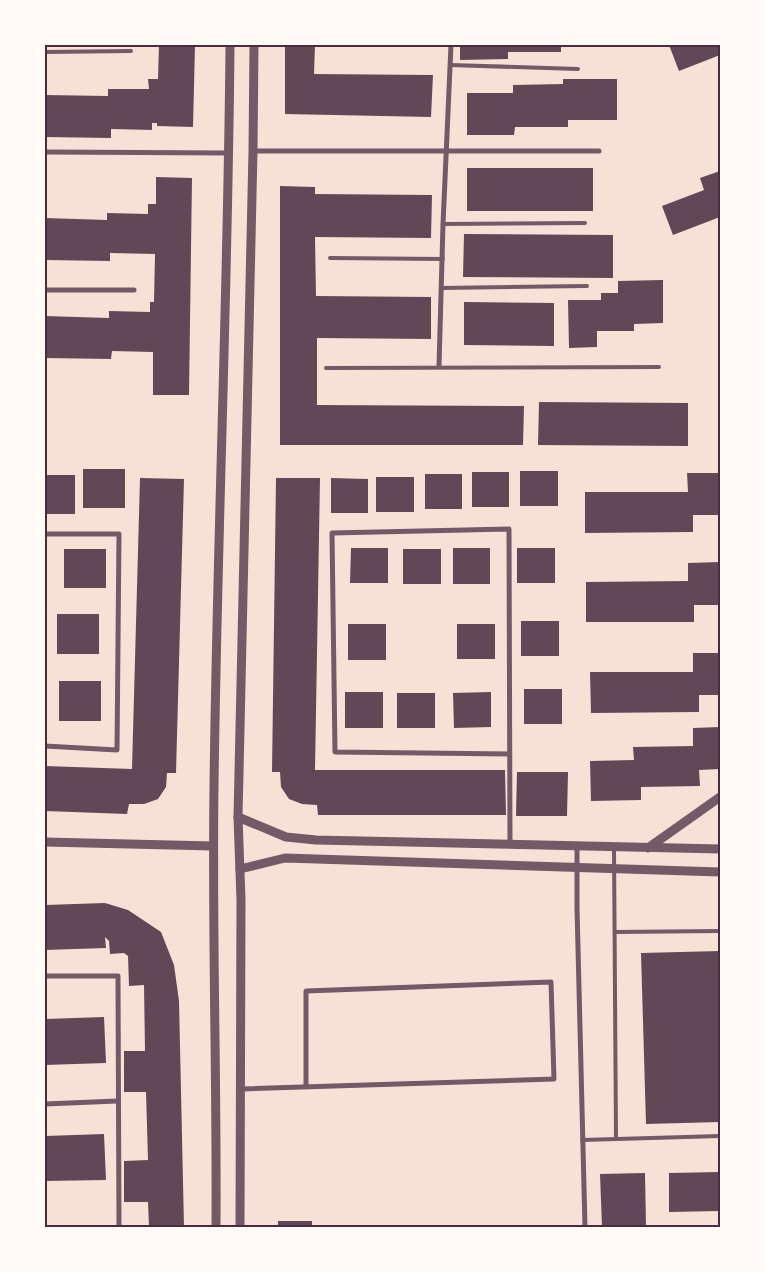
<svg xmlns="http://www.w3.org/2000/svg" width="765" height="1272" font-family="'PT Serif',serif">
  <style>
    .building { fill: #644757 }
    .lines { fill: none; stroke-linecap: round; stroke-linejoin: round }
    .service { stroke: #755966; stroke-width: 4 }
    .minor { stroke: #755966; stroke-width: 5 }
    .tertiary { stroke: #755966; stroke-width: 9 }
    .neatline { fill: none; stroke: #4a2c40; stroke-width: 2 }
  </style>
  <rect width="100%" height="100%" fill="#f7e1d7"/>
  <g class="building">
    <polygon points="159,45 195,45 193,127 157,126 157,123 152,123 152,130 111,129 111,138 45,137 45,95 108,96 108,89 149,89 148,79 158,79"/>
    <polygon points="285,45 315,45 314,74 433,75 431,117 285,114"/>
    <polygon points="460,45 561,45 561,52 508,52 508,59 460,60"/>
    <polygon points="669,45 720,45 720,55 679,71"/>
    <polygon points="563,79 617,79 617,120 568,120 568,127 515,127 514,135 467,135 467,93 513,93 513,85 563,84"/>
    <rect x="467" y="168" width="126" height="43"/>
    <polygon points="720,171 720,217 673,235 662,206 704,190 700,178"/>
    <polygon points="156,177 192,178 189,395 153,395 153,352 112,351 111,359 45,358 45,316 109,318 109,311 150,312 150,302 154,302 155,254 110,253 110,261 45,260 45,218 107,220 107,213 148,214 148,204 156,204"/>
    <polygon points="280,186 315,187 315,194 432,195 431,238 315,237 316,296 431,297 431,339 317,338 317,405 524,406 523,445 280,445"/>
    <polygon points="464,234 613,235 613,278 463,277"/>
    <polygon points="663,280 663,323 634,324 634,331 597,331 597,347 569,348 568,300 601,300 601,293 618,293 618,281"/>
    <polygon points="464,302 554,303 554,346 464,345"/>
    <polygon points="539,402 688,403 688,446 538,445"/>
    <rect x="83" y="469" width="42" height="39"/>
    <rect x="520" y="471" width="38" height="35"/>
    <rect x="472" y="472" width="37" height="35"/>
    <polygon points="687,473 720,473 720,515 693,515 693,532 585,533 585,492 688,492"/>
    <rect x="425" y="474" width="37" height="35"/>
    <rect x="45" y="475" width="30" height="39"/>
    <rect x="376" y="477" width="38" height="35"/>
    <polygon points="140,478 184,479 176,773 167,773 166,787 158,799 144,804 129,804 127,814 45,811 45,766 132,769"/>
    <polygon points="276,478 320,478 315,770 505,770 506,815 318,815 317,805 302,804 289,799 281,787 280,772 272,772"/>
    <polygon points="331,478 368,479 368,513 331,513"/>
    <polygon points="351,548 388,548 388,583 350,583"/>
    <rect x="453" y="548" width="37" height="36"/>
    <rect x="517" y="548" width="38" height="35"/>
    <rect x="64" y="549" width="42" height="39"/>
    <rect x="403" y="549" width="38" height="35"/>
    <polygon points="720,562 720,605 694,605 694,622 586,622 586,582 688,581 688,563"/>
    <rect x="57" y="614" width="42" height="40"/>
    <rect x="521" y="621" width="38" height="35"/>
    <rect x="348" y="624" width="38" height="36"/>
    <rect x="457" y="624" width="38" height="35"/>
    <polygon points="693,653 720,653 720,695 699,695 699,712 591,713 590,672 693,672"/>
    <rect x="59" y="681" width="42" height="40"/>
    <rect x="524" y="689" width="38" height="35"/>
    <rect x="345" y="692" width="38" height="36"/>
    <polygon points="491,692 491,727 454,728 453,693"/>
    <rect x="397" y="693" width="38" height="35"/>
    <polygon points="720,727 720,769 699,770 700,786 641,787 641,800 591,801 590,761 634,760 633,747 693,746 693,728"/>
    <polygon points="517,772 568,772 567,816 516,816"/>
    <polygon points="105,903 128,910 161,932 174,965 179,1001 184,1227 149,1227 148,1202 124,1202 124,1161 148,1160 146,1092 124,1092 124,1051 145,1051 144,985 129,986 128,956 124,953 110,954 109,941 105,937 106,948 45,950 45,905"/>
    <polygon points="720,951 720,1122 646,1124 641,953"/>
    <polygon points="104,1017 106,1063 45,1065 45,1019"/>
    <polygon points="104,1134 106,1180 45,1181 45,1136"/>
    <polygon points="720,1172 720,1211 669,1212 669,1173"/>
    <polygon points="645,1173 646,1227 602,1227 600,1174"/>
    <rect x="278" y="1221" width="34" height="6"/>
  </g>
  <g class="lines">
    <g class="service">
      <polyline points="45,52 131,51"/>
      <polyline points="450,65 578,69"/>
      <polyline points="443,224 585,223"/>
      <polyline points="330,258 443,259"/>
      <polyline points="441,288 587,286"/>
      <polyline points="326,368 659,367"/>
      <polyline points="614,848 616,1138"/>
      <polyline points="615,932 720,931"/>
      <polyline points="582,1140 720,1136"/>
    </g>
    <g class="minor">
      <polyline points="253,151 599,151"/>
      <polyline points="45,152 229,153"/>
      <polyline points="45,290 134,290"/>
      <polyline points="439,366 443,224 451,45"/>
      <polyline points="45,534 119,534 117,750 45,746"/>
      <polyline points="510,754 335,752 332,533 509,529 510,845"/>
      <polyline points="577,846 577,908 585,1227"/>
      <polyline points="45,976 118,976 119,1227"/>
      <polyline points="242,1089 554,1079 551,982 306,991 306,1087"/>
      <polyline points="45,1104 117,1101"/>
    </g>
    <g class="tertiary">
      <polyline points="238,817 286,837 316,840 720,849"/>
      <polyline points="45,842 213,846"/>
      <polyline points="648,848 720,797"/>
      <polyline points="240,869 285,858 720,872"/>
      <path d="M216,1227C217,1080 212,934 214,787C217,540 228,293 230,45"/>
      <polyline points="240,1227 241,900 238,817 253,151 254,45"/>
    </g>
  </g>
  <rect width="765" height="1272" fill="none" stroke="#fffaf5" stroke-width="92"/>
  <rect x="46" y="46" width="673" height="1180" class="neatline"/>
</svg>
